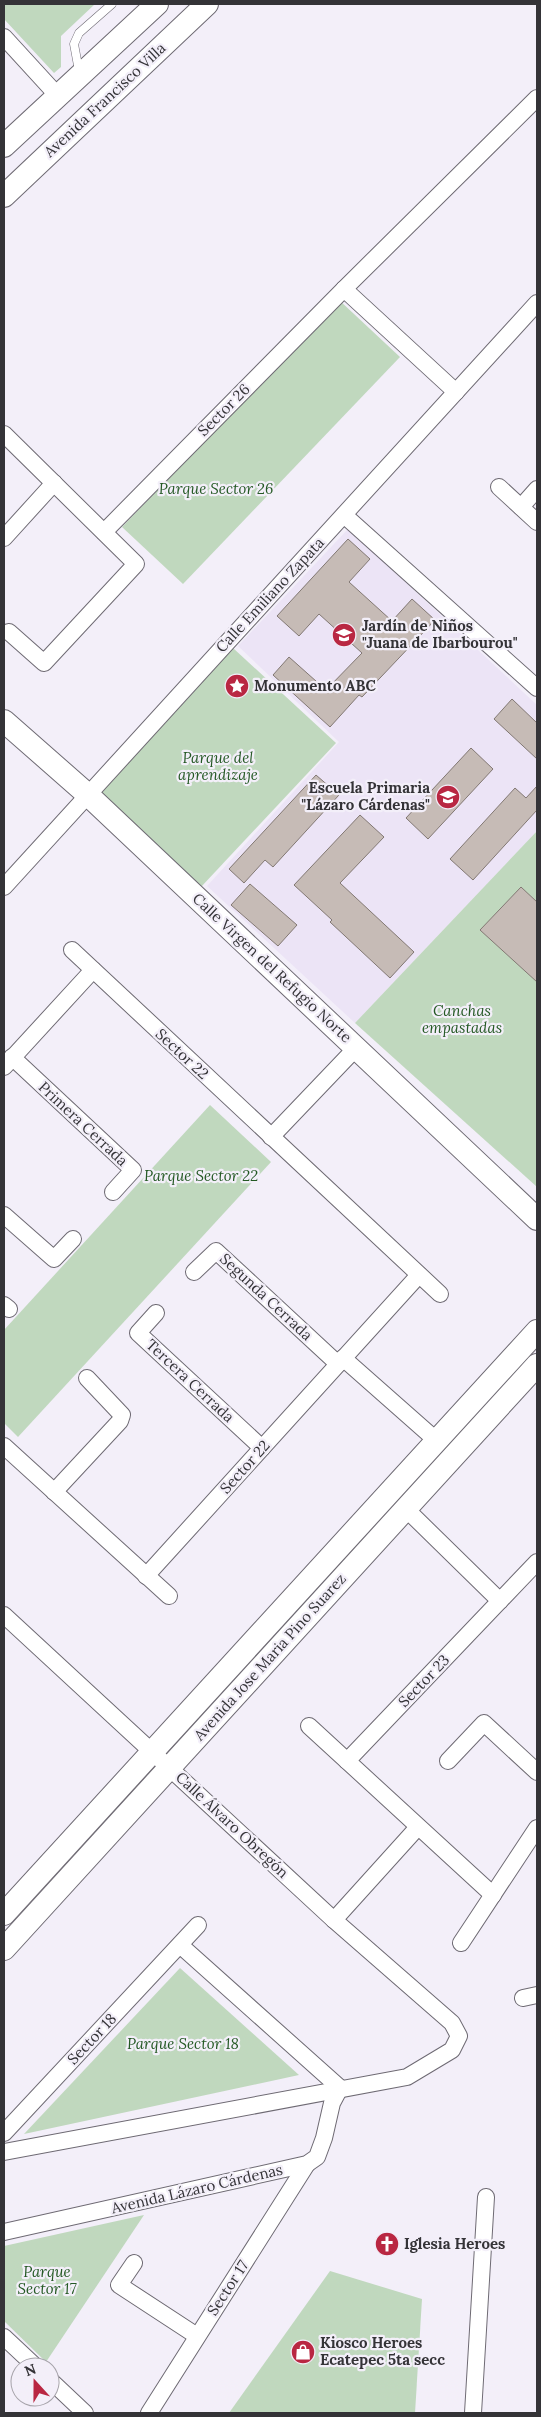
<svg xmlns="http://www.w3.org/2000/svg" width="541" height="2417" font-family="Lora,serif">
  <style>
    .built { fill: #ece4f6 }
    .green { fill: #c0d8be }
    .building { fill: #c6bbb6; stroke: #827873 }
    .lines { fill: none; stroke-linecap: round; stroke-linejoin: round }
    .lane-casing { stroke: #6e6a73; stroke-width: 9 }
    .street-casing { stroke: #6e6a73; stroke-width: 18 }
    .secondary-casing { stroke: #6e6a73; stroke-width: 24 }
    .lane { stroke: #fff; stroke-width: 8 }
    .street { stroke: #fff; stroke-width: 16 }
    .secondary { stroke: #fff; stroke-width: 22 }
    .labels { text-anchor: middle; stroke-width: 4.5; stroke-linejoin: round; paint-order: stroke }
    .street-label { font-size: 15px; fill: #343337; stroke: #f3eff9 }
    .park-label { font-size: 15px; font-style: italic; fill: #245924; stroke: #f3eff9 }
    .poi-label { font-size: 15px; font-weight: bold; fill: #343337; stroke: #f3eff9; text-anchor: start }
  </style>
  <rect width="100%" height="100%" fill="#f3eff9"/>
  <polygon class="built" points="348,529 537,705 537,831 355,1023 207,886 339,742 238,646"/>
  <g class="green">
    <polygon points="4,4 95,4 61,36 61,67 54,73 4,19"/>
    <polygon points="339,300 400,357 183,584 122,527"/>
    <polygon points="233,648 336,743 201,887 99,793"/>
    <polygon points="537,831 537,1187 355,1023"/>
    <polygon points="210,1105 271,1162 18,1437 4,1423 4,1330"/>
    <polygon points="180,1968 299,2075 24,2134"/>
    <polygon points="144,2215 46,2362 4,2321 4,2246"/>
    <polygon points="330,2271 422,2299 415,2413 229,2413"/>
  </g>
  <g class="building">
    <polygon points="348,539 370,559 349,582 392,621 412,599 435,620 362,697 359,695 330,727 273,675 289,657 326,690 362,653 319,614 299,636 277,616"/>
    <polygon points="512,699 537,723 537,759 494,719"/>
    <polygon points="471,748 493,769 428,839 406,818"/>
    <polygon points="316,775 339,795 273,867 265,860 244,883 229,869"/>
    <polygon points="537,786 537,810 473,880 450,859 515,788 526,798"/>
    <polygon points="360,815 384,837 340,883 414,952 390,978 330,922 332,920 294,885"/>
    <polygon points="250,884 297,925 278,946 231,905"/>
    <polygon points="521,887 537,902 537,982 480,930"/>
  </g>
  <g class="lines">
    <g class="lane-casing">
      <polyline id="lane" points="79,71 74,44 79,33 112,4"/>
    </g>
    <g class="street-casing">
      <g id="street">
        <polyline points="4,37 58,96"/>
        <polyline points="344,289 456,392"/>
        <polyline points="4,434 136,564 44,663 9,632"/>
        <polyline points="499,487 537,522"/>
        <polyline points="521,507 537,489"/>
        <polyline points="344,515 537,688"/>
        <polyline points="104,532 344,289 537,98"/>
        <polyline points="4,538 54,483"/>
        <polyline points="4,887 537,303"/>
        <polyline points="72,950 440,1294"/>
        <polyline points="12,1057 133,1170 113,1192"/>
        <polyline points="4,1067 93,970"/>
        <polyline points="271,1137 356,1048"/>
        <polyline points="4,1215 54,1259 73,1239"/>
        <polyline points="194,1272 216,1251 338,1364"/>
        <polyline points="4,1305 9,1309"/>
        <polyline points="156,1313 138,1333 262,1448"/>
        <polyline points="343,1358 437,1441"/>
        <polyline points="4,1446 169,1596"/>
        <polyline points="54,1492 120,1421 122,1415 87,1378"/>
        <polyline points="405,1508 500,1601"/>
        <polyline points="146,1576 419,1275"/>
        <polyline points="4,1615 334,1920 452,2023 459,2036 452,2050 407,2077 4,2152"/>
        <polyline points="309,1726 493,1895"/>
        <polyline points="347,1761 537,1562"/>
        <polyline points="448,1761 484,1723 537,1772"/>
        <polyline points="334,1920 418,1827"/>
        <polyline points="461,1943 537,1828"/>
        <polyline points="180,1945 340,2088"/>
        <polyline points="523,1998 537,1995"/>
        <polyline points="4,2133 198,1925"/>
        <polyline points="4,2232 307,2164 317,2157 324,2138 332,2103 340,2088"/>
        <polyline points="134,2263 119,2285 197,2336"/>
        <polyline points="4,2337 36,2367"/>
        <polyline points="50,2380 85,2413"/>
        <polyline points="149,2413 307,2164"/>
        <polyline points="473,2413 486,2197"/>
      </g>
    </g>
    <g class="secondary-casing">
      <g id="secondary">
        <polyline points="4,146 157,4"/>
        <polyline points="4,196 207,4"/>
        <polyline points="4,721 87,794 537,1219"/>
        <polyline points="4,1914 537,1331"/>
        <polyline points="4,1949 537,1365"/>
      </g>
    </g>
    <use href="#lane" class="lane"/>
    <use href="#street" class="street"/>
    <use href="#secondary" class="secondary"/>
  </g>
  <defs>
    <g id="school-disc" transform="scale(1.25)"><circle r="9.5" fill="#b92742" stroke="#f3eff9"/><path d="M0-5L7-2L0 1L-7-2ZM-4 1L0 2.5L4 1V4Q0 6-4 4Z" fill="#fff"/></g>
    <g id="sight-disc" transform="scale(1.25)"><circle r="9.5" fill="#b92742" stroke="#f3eff9"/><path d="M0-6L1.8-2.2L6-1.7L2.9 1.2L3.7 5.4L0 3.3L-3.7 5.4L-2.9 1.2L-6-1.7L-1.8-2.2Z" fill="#fff"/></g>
    <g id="church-disc" transform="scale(1.25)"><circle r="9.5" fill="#b92742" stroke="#f3eff9"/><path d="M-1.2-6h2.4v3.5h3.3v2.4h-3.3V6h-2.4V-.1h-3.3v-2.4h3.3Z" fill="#fff"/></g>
    <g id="shop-disc" transform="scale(1.25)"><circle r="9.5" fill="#b92742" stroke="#f3eff9"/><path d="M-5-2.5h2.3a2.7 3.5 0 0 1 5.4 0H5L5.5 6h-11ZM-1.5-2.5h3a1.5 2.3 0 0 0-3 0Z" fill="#fff"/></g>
  </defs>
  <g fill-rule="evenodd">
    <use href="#school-disc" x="344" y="635"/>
    <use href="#sight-disc" x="237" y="686"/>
    <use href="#school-disc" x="448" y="797"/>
    <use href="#church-disc" x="387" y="2244"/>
    <use href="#shop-disc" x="303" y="2352"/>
  </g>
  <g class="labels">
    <g class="street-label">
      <text transform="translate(105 100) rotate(-43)" y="5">Avenida Francisco Villa</text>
      <text transform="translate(224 410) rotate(-45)" y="5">Sector 26</text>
      <text transform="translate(270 595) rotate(-47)" y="5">Calle Emiliano Zapata</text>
      <text transform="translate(272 968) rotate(43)" y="5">Calle Virgen del Refugio Norte</text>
      <text transform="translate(182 1054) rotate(43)" y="5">Sector 22</text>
      <text transform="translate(83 1124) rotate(43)" y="5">Primera Cerrada</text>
      <text transform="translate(266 1297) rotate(43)" y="5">Segunda Cerrada</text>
      <text transform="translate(190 1381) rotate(43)" y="5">Tercera Cerrada</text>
      <text transform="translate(245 1467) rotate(-48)" y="5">Sector 22</text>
      <text transform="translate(270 1657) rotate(-48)" y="5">Avenida Jose Maria Pino Suarez</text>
      <text transform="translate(424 1681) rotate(-46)" y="5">Sector 23</text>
      <text transform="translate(232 1825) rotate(43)" y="5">Calle Álvaro Obregón</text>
      <text transform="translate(92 2039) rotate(-47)" y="5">Sector 18</text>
      <text transform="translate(197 2189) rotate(-13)" y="5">Avenida Lázaro Cárdenas</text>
      <text transform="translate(228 2288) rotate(-57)" y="5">Sector 17</text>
    </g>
    <g class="park-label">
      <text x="216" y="494">Parque Sector 26</text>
      <text x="218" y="763">Parque del<tspan x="218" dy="17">aprendizaje</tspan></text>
      <text x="462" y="1016">Canchas<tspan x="462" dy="17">empastadas</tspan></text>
      <text x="201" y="1181">Parque Sector 22</text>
      <text x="183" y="2049">Parque Sector 18</text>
      <text x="47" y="2277">Parque<tspan x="47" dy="17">Sector 17</tspan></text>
    </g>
    <g class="poi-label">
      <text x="362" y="631">Jardín de Niños<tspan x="362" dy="17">"Juana de Ibarbourou"</tspan></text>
      <text x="254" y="691">Monumento ABC</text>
      <text x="430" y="793" text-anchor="end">Escuela Primaria<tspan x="430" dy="17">"Lázaro Cárdenas"</tspan></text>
      <text x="404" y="2249">Iglesia Heroes</text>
      <text x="320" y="2348">Kiosco Heroes<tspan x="320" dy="17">Ecatepec 5ta secc</tspan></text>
    </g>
  </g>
  <rect width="541" height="2417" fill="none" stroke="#343337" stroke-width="10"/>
  <g transform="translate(35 2382) rotate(339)"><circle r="24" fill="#f3eff9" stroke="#a7a4ab"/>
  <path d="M0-4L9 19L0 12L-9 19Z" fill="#b92742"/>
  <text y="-8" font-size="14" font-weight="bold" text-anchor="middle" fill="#343337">N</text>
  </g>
</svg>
